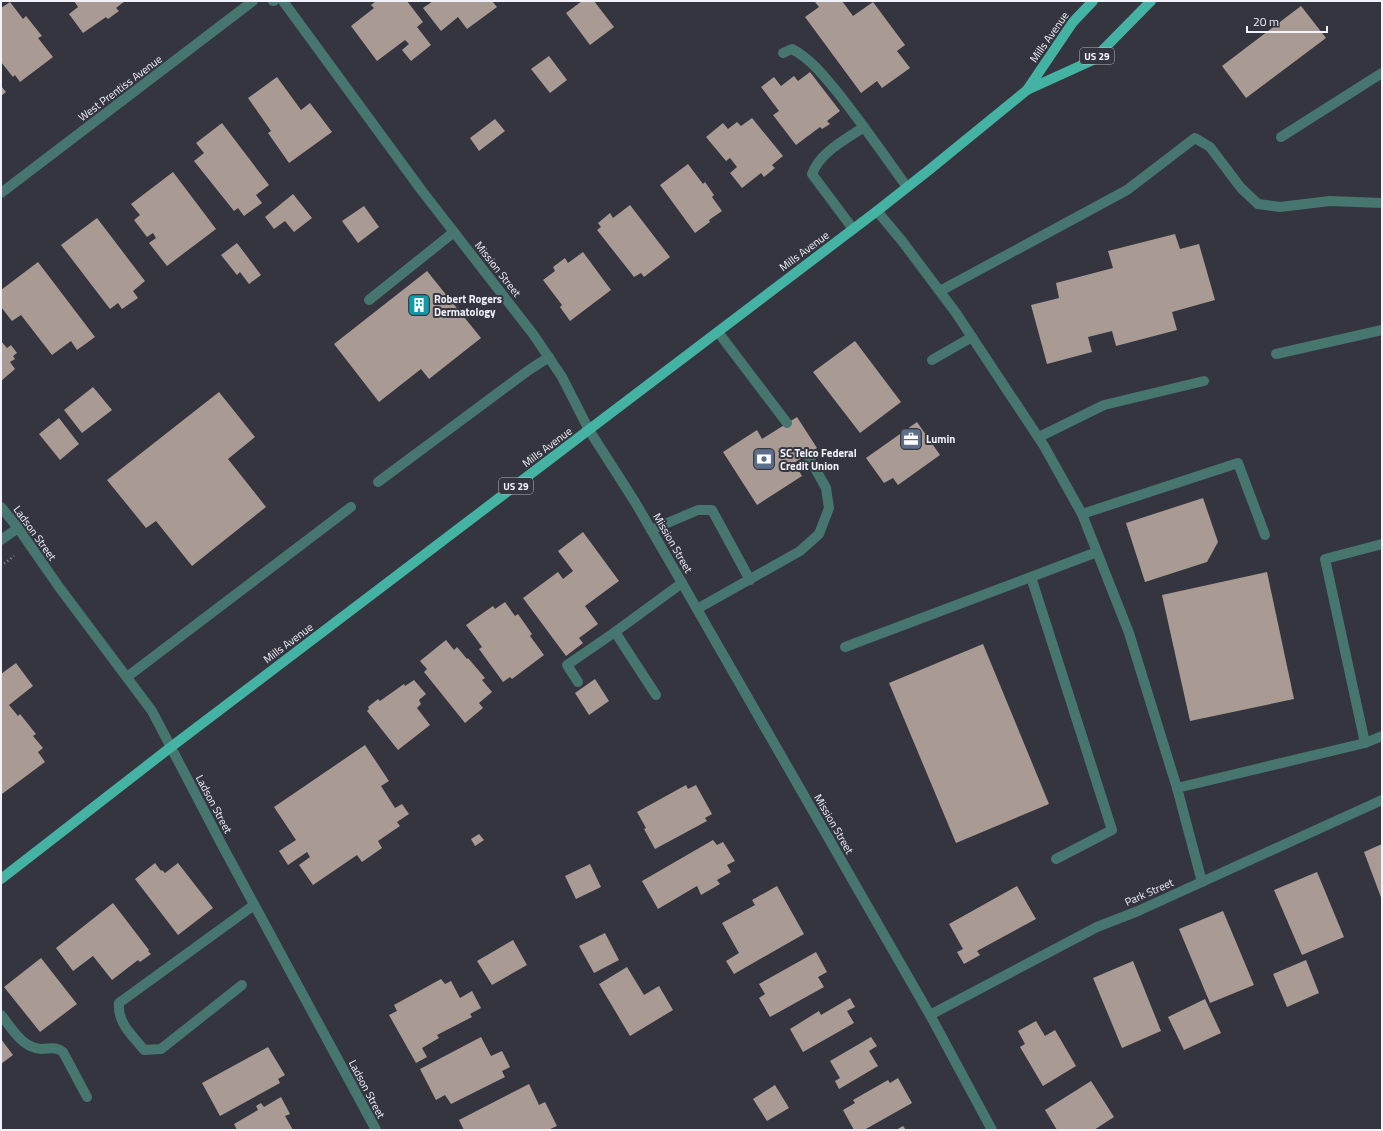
<svg xmlns="http://www.w3.org/2000/svg" width="1383" height="1131" font-family="'Titillium Web',sans-serif">
  <style>
    .building { fill: #a99b93 }
    .lines { fill: none; stroke-linecap: round; stroke-linejoin: round }
    .path { stroke: #8f8f99; stroke-width: 2.5; stroke-dasharray: 1 3; stroke-linecap: butt }
    .service { stroke: #46766e; stroke-width: 10 }
    .minor { stroke: #46766e; stroke-width: 10 }
    .primary { stroke: #45b3a4; stroke-width: 10 }
    .labels { text-anchor: middle; stroke-width: 4; stroke-linejoin: round; paint-order: stroke }
    .shield { fill: #353540; stroke: #b9b9c2; stroke-width: 1 }
    .shield-label { font-size: 10px; font-weight: bold; fill: #f2f2fa }
    .street-label { font-size: 11px; fill: #f2f2fa; stroke: #353540 }
    .poi-label { font-size: 11px; font-weight: bold; fill: #f2f2fa; stroke: #353540; text-anchor: start }
  </style>
  <rect width="100%" height="100%" fill="#353540"/>
  <g class="building">
    <polygon points="74,1 125,1 116,8 119,11 108,19 106,17 83,33 69,14 78,7"/>
    <polygon points="376,1 407,1 423,22 417,27 431,45 411,61 402,50 409,44 405,40 377,61 351,26 374,8 371,5"/>
    <polygon points="433,1 492,1 497,7 467,29 458,17 441,31 423,8"/>
    <polygon points="582,1 594,1 614,27 590,45 566,13"/>
    <polygon points="817,1 822,1 823,2 825,1 842,1 853,16 873,2 905,45 897,51 910,68 882,88 877,81 861,93 805,17 819,7 815,2"/>
    <polygon points="10,2 23,19 26,16 42,36 38,38 53,57 20,82 15,75 13,77 1,62 1,8"/>
    <polygon points="1301,6 1326,38 1246,98 1222,66"/>
    <polygon points="549,56 567,80 550,93 531,69"/>
    <polygon points="810,72 840,111 827,121 830,124 822,129 820,127 796,145 773,115 779,111 761,87 774,77 781,86 794,76 798,81"/>
    <polygon points="277,77 301,110 310,103 332,132 289,163 268,133 271,131 248,98"/>
    <polygon points="1,86 6,92 1,96"/>
    <polygon points="752,118 783,156 772,165 775,168 764,177 761,173 742,188 730,173 737,167 730,158 726,161 706,137 723,123 728,129 737,122 741,126"/>
    <polygon points="495,119 505,131 479,151 470,138"/>
    <polygon points="222,123 269,185 256,195 262,203 244,216 238,208 234,211 194,161 204,153 196,143"/>
    <polygon points="688,164 703,184 705,182 714,195 712,197 722,211 709,220 710,222 695,233 660,185"/>
    <polygon points="173,172 216,229 167,266 149,243 156,238 153,233 147,237 134,220 140,215 131,204"/>
    <polygon points="293,194 312,218 294,232 285,221 274,229 265,217"/>
    <polygon points="630,205 670,257 644,277 641,273 634,277 597,230 601,227 598,223 610,213 613,218"/>
    <polygon points="364,206 379,227 358,243 342,221"/>
    <polygon points="97,218 145,281 133,291 138,298 122,309 118,303 110,309 61,245"/>
    <polygon points="1175,234 1180,249 1199,244 1215,300 1172,312 1177,330 1116,346 1112,331 1088,337 1092,352 1047,364 1031,305 1059,298 1056,283 1113,268 1108,251"/>
    <polygon points="237,243 261,275 249,284 240,272 237,275 221,255"/>
    <polygon points="583,252 611,290 570,321 560,307 562,305 543,280 555,271 553,267 565,258 568,263"/>
    <polygon points="38,262 95,337 77,350 71,341 52,355 21,315 12,321 1,307 1,290"/>
    <polygon points="427,271 481,338 429,379 421,369 379,402 334,344"/>
    <polygon points="1,341 7,348 11,345 17,353 13,356 15,359 10,362 15,369 1,381"/>
    <polygon points="855,341 901,402 860,433 813,372"/>
    <polygon points="93,387 112,410 82,433 64,410"/>
    <polygon points="219,392 255,437 228,459 266,507 192,566 156,521 146,528 107,480"/>
    <polygon points="797,417 817,448 794,463 802,476 757,505 723,452 757,430 762,439"/>
    <polygon points="59,418 79,444 60,460 39,434"/>
    <polygon points="917,422 940,455 898,485 893,478 884,483 866,458"/>
    <polygon points="1203,498 1218,542 1207,562 1145,582 1126,523"/>
    <polygon points="583,532 619,581 585,606 598,624 579,638 583,643 566,656 523,598 558,572 563,579 573,571 558,551"/>
    <polygon points="1267,572 1294,699 1190,721 1162,595"/>
    <polygon points="505,602 515,616 518,614 532,634 530,636 544,655 512,679 510,677 503,682 479,649 482,647 466,625 493,606 495,609"/>
    <polygon points="446,640 454,650 457,647 467,659 468,658 485,678 482,680 492,692 479,703 483,708 465,723 424,672 427,669 420,661"/>
    <polygon points="983,644 1049,804 956,843 889,683"/>
    <polygon points="16,663 33,686 9,705 18,716 20,714 36,734 33,736 43,748 38,752 45,762 2,794 1,792 1,674"/>
    <polygon points="595,679 609,701 589,715 575,693"/>
    <polygon points="414,680 426,694 419,700 421,704 417,708 430,725 398,750 367,711 369,709 368,707 378,699 380,701 404,684 405,686"/>
    <polygon points="365,745 389,781 381,786 395,808 402,804 409,814 397,822 400,826 378,841 382,848 362,862 357,855 313,885 299,865 310,857 307,852 288,865 279,851 296,840 274,807"/>
    <polygon points="686,785 688,789 696,785 712,814 705,818 707,821 655,849 644,829 646,828 637,812"/>
    <polygon points="479,834 484,840 475,846 471,839"/>
    <polygon points="713,840 717,845 723,842 735,861 727,865 731,872 717,880 720,884 701,895 697,886 658,909 642,881"/>
    <polygon points="1382,844 1382,900 1364,852"/>
    <polygon points="155,863 161,871 162,870 165,873 178,863 213,908 178,935 135,879"/>
    <polygon points="590,864 601,887 576,899 565,876"/>
    <polygon points="1317,872 1344,937 1302,955 1274,890"/>
    <polygon points="777,886 804,934 734,974 726,961 739,953 722,923 755,905 752,900"/>
    <polygon points="1017,886 1036,919 977,951 980,955 964,964 957,952 963,949 949,924"/>
    <polygon points="113,903 149,950 148,951 151,954 140,962 138,960 112,980 93,956 73,971 56,948"/>
    <polygon points="1223,911 1254,985 1210,1003 1179,929"/>
    <polygon points="605,933 619,960 594,973 579,946"/>
    <polygon points="513,940 527,965 492,985 477,961"/>
    <polygon points="816,952 827,972 818,977 824,987 770,1017 759,998 765,994 759,984"/>
    <polygon points="41,958 77,1004 40,1032 4,987"/>
    <polygon points="1306,960 1319,993 1287,1007 1273,974"/>
    <polygon points="1133,961 1161,1031 1122,1048 1093,978"/>
    <polygon points="627,967 644,995 659,986 673,1010 630,1036 599,984"/>
    <polygon points="441,979 445,984 451,981 460,998 472,991 481,1008 470,1014 472,1017 437,1035 439,1038 422,1048 427,1057 416,1063 389,1015 397,1011 394,1005"/>
    <polygon points="850,998 855,1007 847,1011 854,1023 803,1052 790,1029 819,1011 821,1015"/>
    <polygon points="1205,999 1221,1033 1184,1050 1168,1017"/>
    <polygon points="1036,1021 1045,1036 1055,1030 1076,1066 1043,1086 1020,1047 1025,1044 1018,1031"/>
    <polygon points="481,1037 491,1056 502,1051 510,1067 502,1071 505,1077 451,1104 445,1095 436,1100 420,1069"/>
    <polygon points="871,1037 877,1046 869,1051 878,1066 839,1089 835,1081 840,1078 830,1061"/>
    <polygon points="1,1039 13,1055 1,1064"/>
    <polygon points="268,1047 285,1075 278,1079 280,1083 220,1116 202,1083"/>
    <polygon points="898,1078 912,1103 864,1130 854,1130 843,1110 855,1103 853,1100 888,1080 890,1083"/>
    <polygon points="1091,1081 1114,1117 1094,1130 1057,1130 1045,1110"/>
    <polygon points="529,1084 539,1105 545,1102 557,1126 548,1130 464,1130 459,1120"/>
    <polygon points="775,1085 789,1108 767,1121 753,1099"/>
    <polygon points="281,1097 290,1114 285,1116 293,1130 237,1130 234,1124 258,1110 256,1106 261,1103 264,1107"/>
    <polygon points="903,1126 906,1130 896,1130"/>
  </g>
  <g class="lines">
    <polyline class="path" points="1,566 14,556"/>
    <g class="service">
      <path d="M783,53L792,49C811,59 824,76 838,93C862,123 884,155 907,187"/>
      <polyline points="1281,137 1382,73"/>
      <polyline points="877,211 902,241 956,313 1044,446 1082,514 1129,633 1177,788 1202,882"/>
      <path d="M853,229L812,174C820,152 845,140 864,127"/>
      <polyline points="940,291 1127,190 1195,138 1210,147 1241,188 1258,204 1280,207 1330,201 1382,203"/>
      <polyline points="369,300 454,232"/>
      <polyline points="718,332 787,423"/>
      <polyline points="1276,354 1382,330"/>
      <polyline points="932,360 972,337"/>
      <polyline points="1039,437 1104,405 1204,381"/>
      <polyline points="378,482 529,370 549,357"/>
      <polyline points="1082,514 1238,463 1265,535"/>
      <polyline points="651,530 698,510 712,510 750,580"/>
      <polyline points="1,540 18,528"/>
      <polyline points="1031,577 1112,830 1056,859"/>
      <polyline points="697,609 800,551 819,534 829,508 826,488 807,454"/>
      <polyline points="615,632 656,695"/>
      <polyline points="845,647 1097,552"/>
      <polyline points="127,677 351,507"/>
      <polyline points="578,682 567,665 615,632 682,583"/>
      <polyline points="1365,743 1382,736"/>
      <polyline points="1177,788 1365,743 1325,559 1382,544"/>
      <path d="M242,985L161,1049L144,1050C133,1036 117,1023 119,1003L254,905"/>
      <path d="M1,1015C12,1028 22,1048 41,1049C51,1049 55,1046 63,1052L87,1097"/>
    </g>
    <g class="minor">
      <polyline points="273,1 274,1"/>
      <polyline points="283,1 422,191 533,334 562,377 589,430 635,502 682,583 930,1015 992,1130"/>
      <polyline points="1,193 253,1"/>
      <polyline points="1,507 18,528 59,587 152,711 223,847 376,1130"/>
      <polyline points="930,1015 1097,927 1138,911 1382,800"/>
    </g>
    <g class="primary">
      <polyline points="1027,90 1073,22 1093,1"/>
      <polyline points="1,879 171,747 877,211 929,170 1027,90 1093,60 1151,1"/>
    </g>
  </g>
  <defs>
    <g id="building-square" transform="scale(1.15)"><rect x="-9" y="-9" width="18" height="18" rx="4" fill="#0f9aa8" stroke="#353540"/><path d="M-4-6H4V6H1V3H-1V6H-4ZM-2.5-4.3h1.7v1.8h-1.7ZM.8-4.3h1.7v1.8H.8ZM-2.5-1h1.7V.8h-1.7ZM.8-1h1.7V.8H.8Z" fill="#fff"/></g>
    <g id="office-square" transform="scale(1.15)"><rect x="-9" y="-9" width="18" height="18" rx="4" fill="#5c6f8a" stroke="#353540"/><path d="M-6-3h4V-5.5h4V-3h4V5H-6ZM-1-4.5V-3h2v-1.5ZM-6 0V1H6V0Z" fill="#fff"/></g>
    <g id="bank-square" transform="scale(1.15)"><rect x="-9" y="-9" width="18" height="18" rx="4" fill="#5c6f8a" stroke="#353540"/><path d="M-6-4H6V4H-6ZM0-2.3a2.3 2.3 0 1 0 0 4.6a2.3 2.3 0 1 0 0-4.6Z" fill="#fff"/></g>
  </defs>
  <g fill-rule="evenodd">
    <use href="#building-square" x="419" y="305"/>
    <use href="#office-square" x="911" y="439"/>
    <use href="#bank-square" x="764" y="459"/>
  </g>
  <g class="labels">
    <g class="shield">
      <rect x="1080" y="48" width="34" height="16" rx="3"/>
      <rect x="499" y="478" width="34" height="16" rx="3"/>
    </g>
    <g class="shield-label">
      <text x="1097" y="60">US 29</text>
      <text x="516" y="490">US 29</text>
    </g>
    <g class="street-label">
      <text transform="translate(1049 37) rotate(-55)" y="4">Mills Avenue</text>
      <text transform="translate(120 88) rotate(-37)" y="4">West Prentiss Avenue</text>
      <text transform="translate(804 251) rotate(-37)" y="4">Mills Avenue</text>
      <text transform="translate(498 269) rotate(52)" y="4">Mission Street</text>
      <text transform="translate(547 447) rotate(-37)" y="4">Mills Avenue</text>
      <text transform="translate(35 533) rotate(54)" y="4">Ladson Street</text>
      <text transform="translate(673 543) rotate(60)" y="4">Mission Street</text>
      <text transform="translate(288 643) rotate(-37)" y="4">Mills Avenue</text>
      <text transform="translate(214 804) rotate(62)" y="4">Ladson Street</text>
      <text transform="translate(834 824) rotate(60)" y="4">Mission Street</text>
      <text transform="translate(1149 892) rotate(-24)" y="4">Park Street</text>
      <text transform="translate(367 1089) rotate(62)" y="4">Ladson Street</text>
    </g>
    <g class="poi-label">
      <text x="434" y="303">Robert Rogers<tspan x="434" dy="13">Dermatology</tspan></text>
      <text x="926" y="443">Lumin</text>
      <text x="780" y="457">SC Telco Federal<tspan x="780" dy="13">Credit Union</tspan></text>
    </g>
  </g>
  <rect width="1383" height="1131" fill="none" stroke="#f2f2fa" stroke-width="4"/>
  <path d="M1247 26v6h80v-6" fill="none" stroke="#f2f2fa" stroke-width="2"/>
  <text x="1253" y="26" font-size="12" fill="#f2f2fa" stroke="#353540" stroke-width="3" paint-order="stroke">20 m</text>
</svg>
